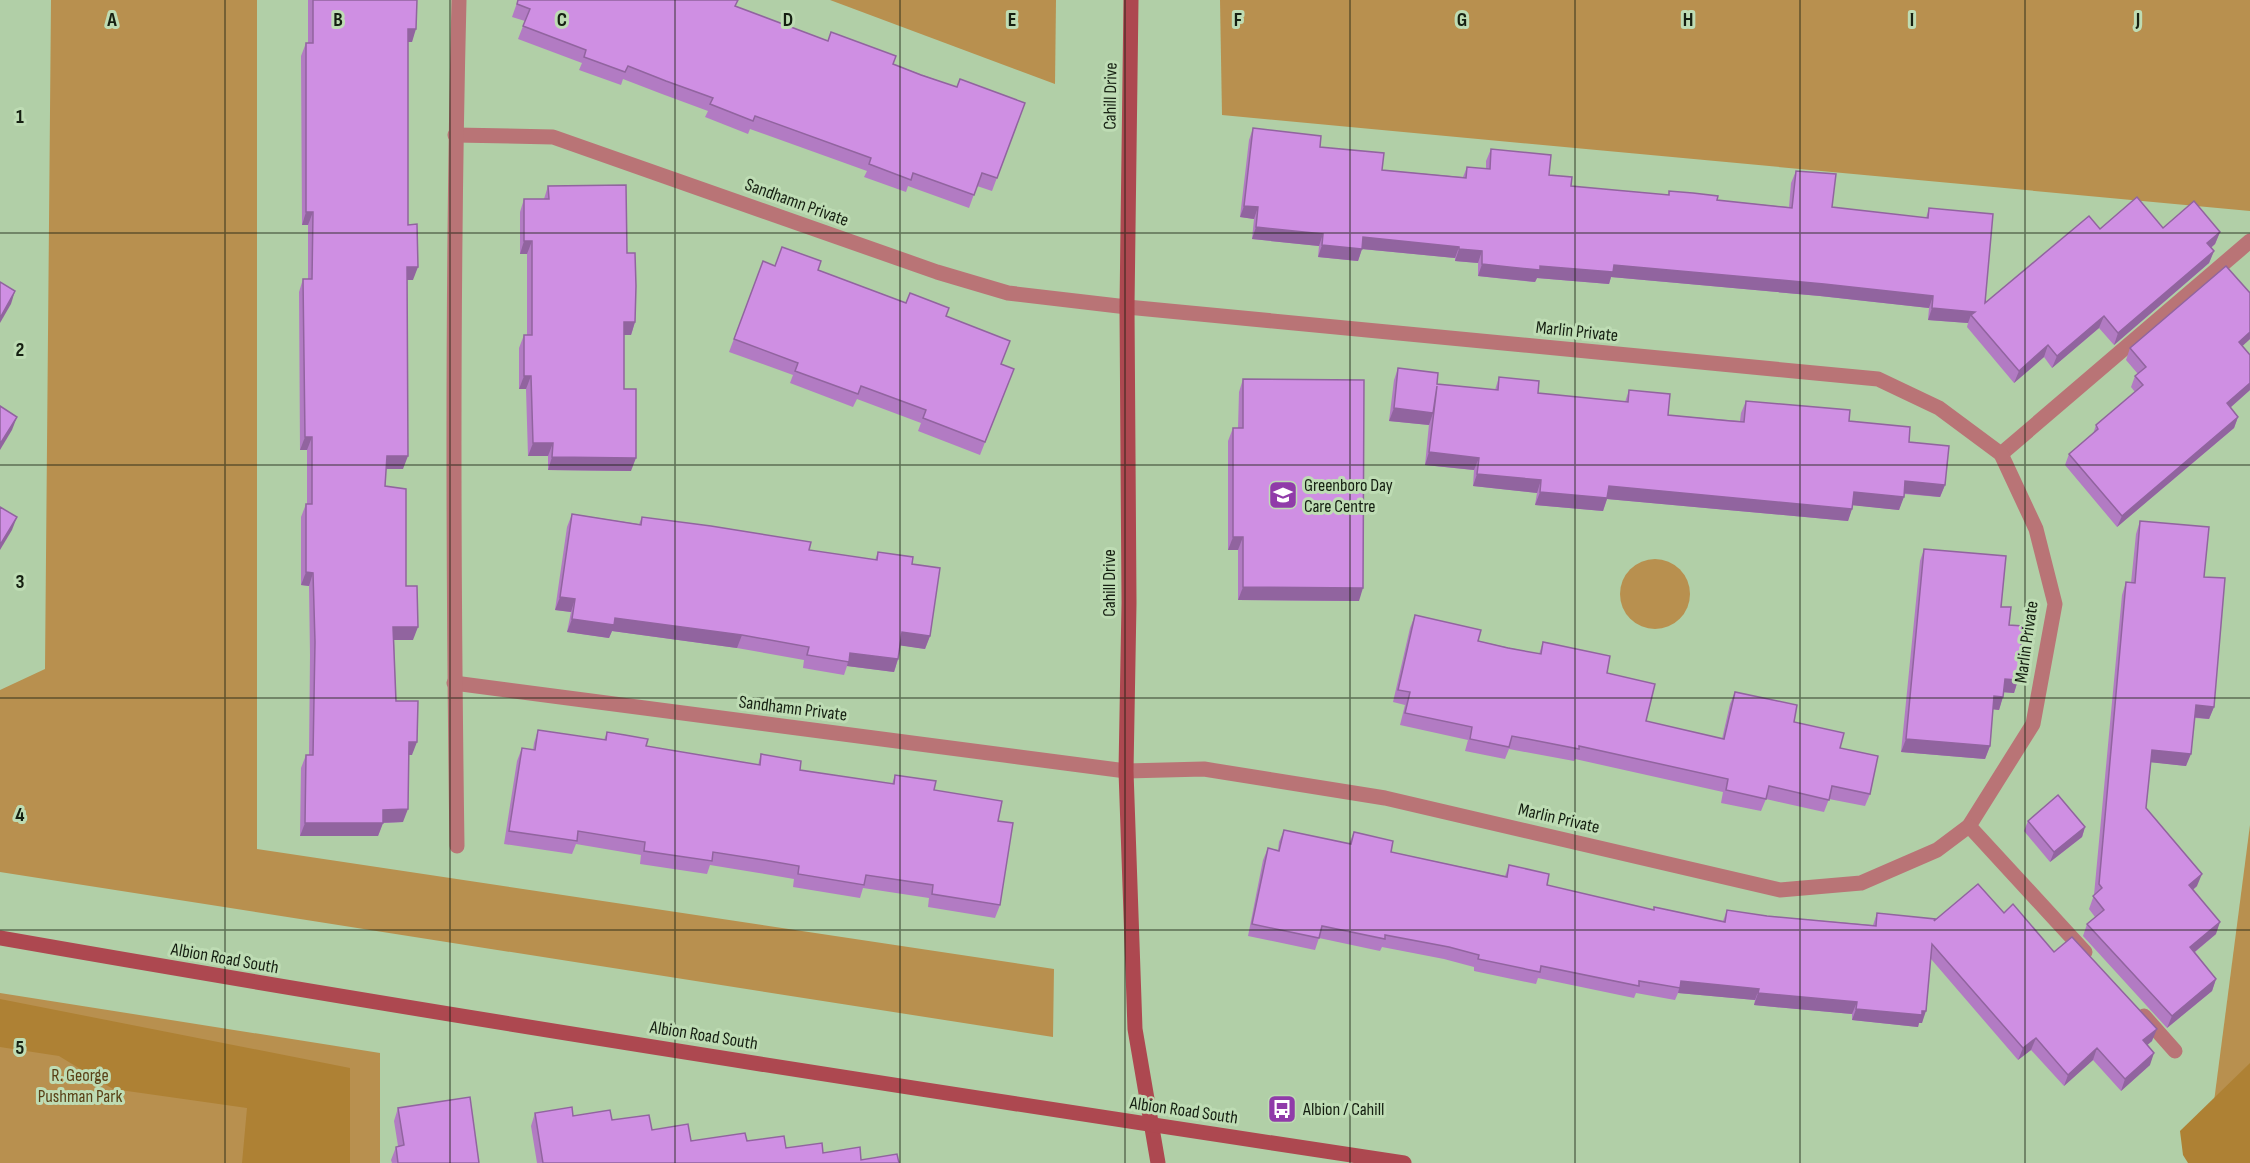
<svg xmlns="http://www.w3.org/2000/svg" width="2250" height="1163" font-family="'Sofia Sans Condensed',sans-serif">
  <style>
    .green { fill: #b8904f }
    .forest { fill: #ae8134 }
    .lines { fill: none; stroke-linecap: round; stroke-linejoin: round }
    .street { stroke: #b97476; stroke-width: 15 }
    .secondary { stroke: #ad4850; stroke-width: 15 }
    .wall { fill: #b27bc3 }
    .shaded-wall { fill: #91649f }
    .building { fill: #cf8fe3; stroke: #91649f; stroke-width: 1.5 }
    .grid { fill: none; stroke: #151f11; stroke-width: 1.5; stroke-opacity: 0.55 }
    .labels { text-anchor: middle; stroke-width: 6; stroke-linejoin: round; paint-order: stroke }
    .street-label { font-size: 18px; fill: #151f11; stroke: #bedcb4 }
    .poi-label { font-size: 18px; fill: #151f11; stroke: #bedcb4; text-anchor: start }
    .park-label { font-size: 18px; fill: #583f15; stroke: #bedcb4 }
    .grid-label { font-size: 20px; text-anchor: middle; font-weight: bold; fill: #151f11; stroke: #bedcb4; stroke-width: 6; stroke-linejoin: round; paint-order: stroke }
  </style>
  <rect width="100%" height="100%" fill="#b1cfa7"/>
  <g class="green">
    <polygon points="51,0 257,0 257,849 1054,969 1053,1037 0,872 0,690 45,669"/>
    <polygon points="830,0 1056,0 1055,84"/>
    <polygon points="1220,0 2250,0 2250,211 1222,115"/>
    <circle cx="1655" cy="594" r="35"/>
    <polygon points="2250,825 2250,1163 2206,1163"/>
    <polygon points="0,993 380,1053 380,1163 0,1163"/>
  </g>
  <g class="forest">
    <polygon points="0,999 350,1068 350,1163 242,1163 247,1108 113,1089 59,1056 0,1047"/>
    <polygon points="2250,1063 2250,1163 2188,1163 2183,1155 2180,1131"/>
  </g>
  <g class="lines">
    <g class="street">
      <polyline points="2001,454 2250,241"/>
      <polyline points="454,683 1126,771 1204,769 1385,798 1780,890 1861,883 1937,850 1969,826 2033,724 2055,604 2036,529 2001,454 1939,408 1878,379 1127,307 1008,293 937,272 553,137 455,135"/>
      <polyline points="1969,826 2085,952"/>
      <path d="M457,846C453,564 452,282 459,0"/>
      <polyline points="2144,1016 2175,1051"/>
    </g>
    <g class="secondary">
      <polyline points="1131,0 1127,307 1129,603 1126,771 1135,1029 1158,1163"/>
      <path d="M0,938C467,1020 935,1092 1404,1163"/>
    </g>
  </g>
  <g class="wall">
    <polygon points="308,0 417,0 412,42 408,42 408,225 413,280 407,280 403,469 386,469 385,486 406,586 413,640 394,640 396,701 412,755 408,755 403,822 383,823 378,836 300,836 301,768 306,755 309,755 310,655 309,586 301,585 301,517 306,504 307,504 307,450 300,450 299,292 303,279 308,279 308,225 302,225 301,56 306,43 308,43"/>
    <polygon points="518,0 735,6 828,41 893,64 956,87 1025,103 992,191 977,186 969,208 908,186 906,192 864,177 867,171 750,129 748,134 705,117 708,111 662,94 623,79 621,85 579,70 582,63 518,39 525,21 512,17"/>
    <polygon points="1253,128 1320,147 1382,170 1463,177 1467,167 1486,169 1486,161 1491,149 1571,186 1789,207 1791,183 1796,171 1832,207 1926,218 1929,208 1985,303 2100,229 2163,228 2220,232 2215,244 2211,248 2214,251 2209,263 2114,345 2099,328 2052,368 2044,357 2014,383 1967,327 1968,323 1928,320 1929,308 1820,296 1611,277 1609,284 1537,278 1535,282 1505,279 1478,276 1478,263 1455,261 1455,258 1362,249 1358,261 1318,257 1319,246 1252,239 1254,219 1240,217 1249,140"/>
    <polygon points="548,186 627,253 635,322 631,335 624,335 624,389 631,471 548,470 548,456 528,456 526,389 519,389 519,348 524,335 527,335 527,254 520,254 520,212 524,199 544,199"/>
    <polygon points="763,261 775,266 818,270 906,303 1001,364 1009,382 980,455 918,431 921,423 857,399 853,407 790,383 793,375 729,352"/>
    <polygon points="2250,293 2250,339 2242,346 2250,355 2250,390 2230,408 2238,417 2234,428 2117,527 2065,465 2069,454 2093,434 2096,425 2135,392 2131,387 2135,376 2138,374 2126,360 2130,348"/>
    <polygon points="1398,368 1437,384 1495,390 1499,377 1538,393 1625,402 1629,390 1668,415 1740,421 1741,413 1746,401 1849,421 1909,442 1945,485 1940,497 1904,494 1899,510 1853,505 1848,521 1607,499 1603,511 1535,505 1537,493 1473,486 1474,470 1425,465 1429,424 1429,425 1389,421 1394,380"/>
    <polygon points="1243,379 1359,601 1238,600 1238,550 1228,550 1228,441 1233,428 1238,428 1239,392"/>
    <polygon points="572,514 639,524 642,517 809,550 875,560 878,552 912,564 930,636 925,649 900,645 898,659 894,672 847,666 844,675 803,668 804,660 737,648 612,631 609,638 567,632 571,612 555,610 567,527"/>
    <polygon points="2140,521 2204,577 2214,707 2209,719 2195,718 2186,766 2151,762 2146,808 2197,886 2193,890 2216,934 2195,952 2216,979 2212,991 2167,1028 2083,936 2087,924 2095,917 2089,909 2094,895 2122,595 2126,582 2131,583 2136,534"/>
    <polygon points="1924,549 2001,607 2009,625 2018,680 2014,693 2004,692 1999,710 1993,709 1990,746 1985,759 1901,752 1920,561"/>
    <polygon points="1415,615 1478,641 1539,654 1543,642 1607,673 1646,721 1722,739 1730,704 1735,692 1794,722 1840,748 1870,794 1865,806 1829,799 1824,812 1766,799 1761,811 1721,803 1723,792 1575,759 1574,761 1509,749 1505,759 1465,751 1468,740 1400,725 1405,705 1393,702 1410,628"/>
    <polygon points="538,730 604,740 607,732 646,746 758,765 761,754 800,770 892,784 895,775 934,790 998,821 1000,905 995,918 928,907 929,898 863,888 860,898 793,887 794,879 759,873 710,865 707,874 640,864 641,855 576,844 572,854 504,844 517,761 522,748 533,750 534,743"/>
    <polygon points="2028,821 2085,827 2082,837 2050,862 2024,831"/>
    <polygon points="1284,830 1349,844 1354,832 1391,852 1505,876 1509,865 1547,885 1653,910 1723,921 1727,910 1767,916 1873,925 1877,913 1934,921 2004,913 2054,952 2152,1041 2147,1045 2150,1065 2121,1091 2093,1060 2064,1086 2031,1050 2018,1060 1931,959 1922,1023 1919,1023 1918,1027 1852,1020 1852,1014 1754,1005 1755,1000 1678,993 1675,1000 1636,993 1634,998 1538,978 1536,984 1474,971 1474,967 1444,959 1382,947 1380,951 1319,938 1315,950 1248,936 1263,860 1268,848 1278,850 1279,842"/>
    <polygon points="398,1108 479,1163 392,1163 391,1160 396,1147 398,1146 394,1121"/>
    <polygon points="535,1113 573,1116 612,1120 652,1130 691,1141 747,1141 786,1148 823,1153 861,1160 899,1163 537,1163 531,1126"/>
  </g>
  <g class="shaded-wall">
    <polygon points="408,29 416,29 412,42 403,42"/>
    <polygon points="1244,206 1258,207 1254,219 1240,217"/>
    <polygon points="306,212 313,212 308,225 302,225"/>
    <polygon points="1256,227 1323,234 1319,246 1252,239"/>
    <polygon points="2220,232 2215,244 2202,255 2207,243"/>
    <polygon points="1363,237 1459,247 1455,258 1362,249 1358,261 1318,257 1322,245"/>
    <polygon points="524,241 532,241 527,254 520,254"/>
    <polygon points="1459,249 1482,251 1478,263 1455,261"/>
    <polygon points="2214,251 2209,263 2114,345 2118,333"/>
    <polygon points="1482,264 1540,266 1614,265 1824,284 1933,296 1929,308 1820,296 1611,277 1609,284 1537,278 1535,282 1478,276"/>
    <polygon points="407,267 418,267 413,280 403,280"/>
    <polygon points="15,291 11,304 0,323 0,318"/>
    <polygon points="1932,308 1975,312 1971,315 1968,323 1928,320"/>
    <polygon points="2104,316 2099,328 2052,368 2057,356"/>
    <polygon points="624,322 635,322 631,335 620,335"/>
    <polygon points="2250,332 2250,339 2235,353 2239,342"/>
    <polygon points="2048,345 2044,357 2014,383 2019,371"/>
    <polygon points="524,376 531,376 526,389 519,389"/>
    <polygon points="2250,383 2250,390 2223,414 2227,403"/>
    <polygon points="1394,408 1433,413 1429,425 1389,421"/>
    <polygon points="17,417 12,430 0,450 0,444"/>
    <polygon points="2238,417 2234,428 2117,527 2122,516"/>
    <polygon points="305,437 312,437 307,450 300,450"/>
    <polygon points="533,443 553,443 548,456 528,456"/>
    <polygon points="1429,452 1479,458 1474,470 1425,465"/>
    <polygon points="387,456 408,456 403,469 382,469"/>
    <polygon points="552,457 636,458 631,471 548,470"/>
    <polygon points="1477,474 1541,480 1537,493 1473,486"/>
    <polygon points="1905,481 1945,485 1940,497 1901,493"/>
    <polygon points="1609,486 1852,509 1848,521 1607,499 1603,511 1535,505 1540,492"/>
    <polygon points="1854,492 1904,497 1899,510 1850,505"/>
    <polygon points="17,517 12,530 0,550 0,545"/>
    <polygon points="1233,537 1243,537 1238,550 1228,550"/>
    <polygon points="306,572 313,573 309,586 301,585"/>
    <polygon points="1243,587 1363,588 1359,601 1238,600"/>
    <polygon points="560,597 575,599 571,612 555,610"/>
    <polygon points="615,618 742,635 737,648 612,631 609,638 567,632 572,619"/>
    <polygon points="393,627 418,627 413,640 388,640"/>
    <polygon points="902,632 930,636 925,649 897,645"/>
    <polygon points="850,653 898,659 894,672 847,666"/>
    <polygon points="2005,679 2018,680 2014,693 2000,692"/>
    <polygon points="1994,696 2003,697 1999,710 1990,709"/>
    <polygon points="2196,705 2214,707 2209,719 2191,717"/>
    <polygon points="1906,739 1990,746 1985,759 1901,752"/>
    <polygon points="409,742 417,742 412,755 404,755"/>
    <polygon points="2152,750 2191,754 2186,766 2148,762"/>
    <polygon points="408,809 403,822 378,823 383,810"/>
    <polygon points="305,823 383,823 378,836 300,836"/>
    <polygon points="2085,827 2082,837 2050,862 2054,852"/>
    <polygon points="2202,874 2197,886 2184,897 2189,885"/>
    <polygon points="2220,922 2216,934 2186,959 2190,947"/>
    <polygon points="2216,979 2212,991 2167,1028 2172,1016"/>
    <polygon points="1681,981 1759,989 1755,1000 1678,993"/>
    <polygon points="1758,993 1857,1002 1852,1014 1754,1005"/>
    <polygon points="1856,1009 1922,1011 1926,1011 1922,1023 1919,1023 1918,1027 1852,1020"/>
    <polygon points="2157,1029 2152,1041 2139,1052 2143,1040"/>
    <polygon points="2036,1038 2031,1050 2018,1060 2023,1048"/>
    <polygon points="2097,1048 2093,1060 2064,1086 2068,1075"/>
    <polygon points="2154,1053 2150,1065 2121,1091 2125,1079"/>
  </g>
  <g class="building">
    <polygon points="313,0 417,0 416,29 408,29 408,225 417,224 418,267 407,267 408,456 387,456 385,486 406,489 406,586 417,586 418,627 393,627 396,701 418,701 417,742 409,742 408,809 383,810 383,823 305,823 306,755 313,755 315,642 313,573 306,572 306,504 312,504 312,437 305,437 303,279 312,279 313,212 306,212 306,43 313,43"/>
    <polygon points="518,0 738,0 735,6 828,41 831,32 896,56 893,64 921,75 957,87 960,79 1025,103 997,178 982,173 974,195 913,173 911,180 869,164 871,158 755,116 753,121 710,104 713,98 666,81 628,66 625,72 584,57 586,50 523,26 530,9 517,4"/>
    <polygon points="1253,128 1321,136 1320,147 1384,153 1382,170 1466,178 1467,167 1490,169 1491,149 1551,155 1549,175 1572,177 1571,186 1669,195 1669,191 1693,193 1718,196 1717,200 1792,208 1796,171 1836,174 1832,207 1928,218 1929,208 1993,214 1985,303 2089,216 2100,229 2137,197 2163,228 2194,201 2220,232 2207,243 2214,251 2118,333 2104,316 2057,356 2048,345 2019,371 1971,315 1975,312 1932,308 1933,296 1824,284 1614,265 1613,272 1540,266 1540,270 1509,267 1482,264 1482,251 1459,249 1459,247 1363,237 1362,249 1322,245 1323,234 1256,227 1258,207 1244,206"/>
    <polygon points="626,185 627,253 635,253 636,286 635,322 624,322 624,389 636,389 636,458 552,457 553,443 533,443 531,376 524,376 524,335 532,335 532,241 524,241 524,199 549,199 548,186"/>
    <polygon points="782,247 821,261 818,270 906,303 910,293 949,308 946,316 1010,341 1001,364 1014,369 985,442 923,418 926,410 861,386 858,394 795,371 798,363 734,339 763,261 775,266"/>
    <polygon points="2226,266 2250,293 2250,332 2239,342 2250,355 2250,383 2227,403 2238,417 2122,516 2069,454 2098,429 2096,425 2143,385 2135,376 2146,367 2130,348"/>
    <polygon points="0,282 15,291 0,318"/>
    <polygon points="1398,368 1438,373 1437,384 1498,390 1499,377 1539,381 1538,393 1628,402 1629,390 1670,394 1668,415 1731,421 1744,422 1746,401 1850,410 1849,421 1910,427 1909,442 1949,446 1945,485 1905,481 1904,497 1854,492 1852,509 1609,486 1607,498 1540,492 1541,480 1477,474 1479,458 1429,452 1437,386 1433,413 1394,408"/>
    <polygon points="1243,379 1364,380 1363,588 1243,587 1243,537 1233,537 1233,428 1243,428"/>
    <polygon points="0,406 17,417 0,444"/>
    <polygon points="0,507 17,517 0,545"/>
    <polygon points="572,514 641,525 642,517 711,526 811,542 809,550 877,560 878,552 913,557 912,564 940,568 930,636 902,632 898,659 850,653 849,662 807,655 809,647 742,635 615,618 614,625 572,619 575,599 560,597"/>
    <polygon points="2140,521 2209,527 2204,577 2225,578 2214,707 2196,705 2191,754 2152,750 2146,808 2202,874 2189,885 2220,922 2190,947 2216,979 2172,1016 2087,924 2104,910 2093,896 2102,888 2099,884 2126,582 2135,583"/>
    <polygon points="1924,549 2006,556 2001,607 2011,607 2009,625 2023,626 2018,680 2005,679 2003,697 1994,696 1990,746 1906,739"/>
    <polygon points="1415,615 1481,630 1478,641 1508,648 1541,654 1543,642 1610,656 1607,673 1655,684 1646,721 1724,739 1735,692 1797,705 1794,722 1844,733 1840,748 1878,756 1870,794 1832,786 1829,800 1769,786 1766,799 1726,790 1728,779 1579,746 1579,749 1512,736 1509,747 1470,739 1472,727 1405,713 1410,692 1398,690"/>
    <polygon points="538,730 606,740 607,732 625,735 648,739 646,746 760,765 761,754 801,761 800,770 894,784 895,775 936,781 934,790 1002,801 998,821 1013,823 1000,905 932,894 933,885 866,875 864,885 798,874 799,866 764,860 713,852 712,861 644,851 645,842 578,831 577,841 509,831 522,748 535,750"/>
    <polygon points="2058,795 2085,827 2054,852 2028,821"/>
    <polygon points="1284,830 1351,844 1354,832 1393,841 1391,852 1507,877 1509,865 1549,874 1547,885 1654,910 1654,907 1725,922 1727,910 1767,916 1876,926 1877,913 1935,919 1934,921 1978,884 2004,913 2013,904 2054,952 2072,937 2157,1029 2143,1040 2154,1053 2125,1079 2097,1048 2068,1075 2036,1038 2023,1048 1932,944 1926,1011 1922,1011 1922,1015 1856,1009 1857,1002 1758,993 1759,989 1681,981 1680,988 1639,981 1639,986 1541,966 1540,972 1478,959 1479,955 1449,947 1385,935 1385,939 1322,926 1319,938 1252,924 1268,848 1279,851"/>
    <polygon points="470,1097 479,1163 398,1163 396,1147 404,1145 398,1108"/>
    <polygon points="572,1107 573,1116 610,1110 612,1120 649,1115 652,1130 688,1124 691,1141 745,1133 747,1141 784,1136 786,1148 822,1143 823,1153 860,1147 861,1160 897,1154 899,1163 543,1163 535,1113"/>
  </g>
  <path class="grid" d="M225,0V1163M450,0V1163M675,0V1163M900,0V1163M1125,0V1163M1350,0V1163M1575,0V1163M1800,0V1163M2025,0V1163M0,233H2250M0,465H2250M0,698H2250M0,930H2250"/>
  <defs>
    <g id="school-square" transform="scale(1.5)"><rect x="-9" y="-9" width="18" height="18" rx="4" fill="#903ba9" stroke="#bedcb4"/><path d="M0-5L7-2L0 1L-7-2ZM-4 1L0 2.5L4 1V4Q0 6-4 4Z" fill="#fff"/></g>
    <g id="bus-square" transform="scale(1.5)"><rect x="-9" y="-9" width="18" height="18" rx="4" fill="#903ba9" stroke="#bedcb4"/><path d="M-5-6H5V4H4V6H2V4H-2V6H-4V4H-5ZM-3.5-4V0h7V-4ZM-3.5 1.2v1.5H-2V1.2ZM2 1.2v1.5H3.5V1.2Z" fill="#fff"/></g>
  </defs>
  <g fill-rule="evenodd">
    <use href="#school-square" x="1283" y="495"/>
    <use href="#bus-square" x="1282" y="1109"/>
  </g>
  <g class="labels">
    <g class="street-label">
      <text transform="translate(1110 96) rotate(-89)" y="6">Cahill Drive</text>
      <text transform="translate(797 202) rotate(20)" y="6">Sandhamn Private</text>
      <text transform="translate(1577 331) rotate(6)" y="6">Marlin Private</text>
      <text transform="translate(1109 583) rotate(-90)" y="6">Cahill Drive</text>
      <text transform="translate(2026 642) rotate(-82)" y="6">Marlin Private</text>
      <text transform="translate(793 708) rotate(7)" y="6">Sandhamn Private</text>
      <text transform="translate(1559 818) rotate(13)" y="6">Marlin Private</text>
      <text transform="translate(225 958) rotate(10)" y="6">Albion Road South</text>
      <text transform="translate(704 1035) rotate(9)" y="6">Albion Road South</text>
      <text transform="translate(1184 1110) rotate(8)" y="6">Albion Road South</text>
    </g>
    <g class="poi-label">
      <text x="1304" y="491">Greenboro Day<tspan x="1304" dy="21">Care Centre</tspan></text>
      <text x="1303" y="1115">Albion / Cahill</text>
    </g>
    <g class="park-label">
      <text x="80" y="1081">R. George<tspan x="80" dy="21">Pushman Park</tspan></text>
    </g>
  </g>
  <g class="grid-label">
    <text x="112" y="26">A</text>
    <text x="338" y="26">B</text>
    <text x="562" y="26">C</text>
    <text x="788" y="26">D</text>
    <text x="1012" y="26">E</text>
    <text x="1238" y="26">F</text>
    <text x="1462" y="26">G</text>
    <text x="1688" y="26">H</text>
    <text x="1912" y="26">I</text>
    <text x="2138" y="26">J</text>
    <text x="20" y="123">1</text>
    <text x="20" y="356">2</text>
    <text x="20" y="588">3</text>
    <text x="20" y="821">4</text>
    <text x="20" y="1054">5</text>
  </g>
</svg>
